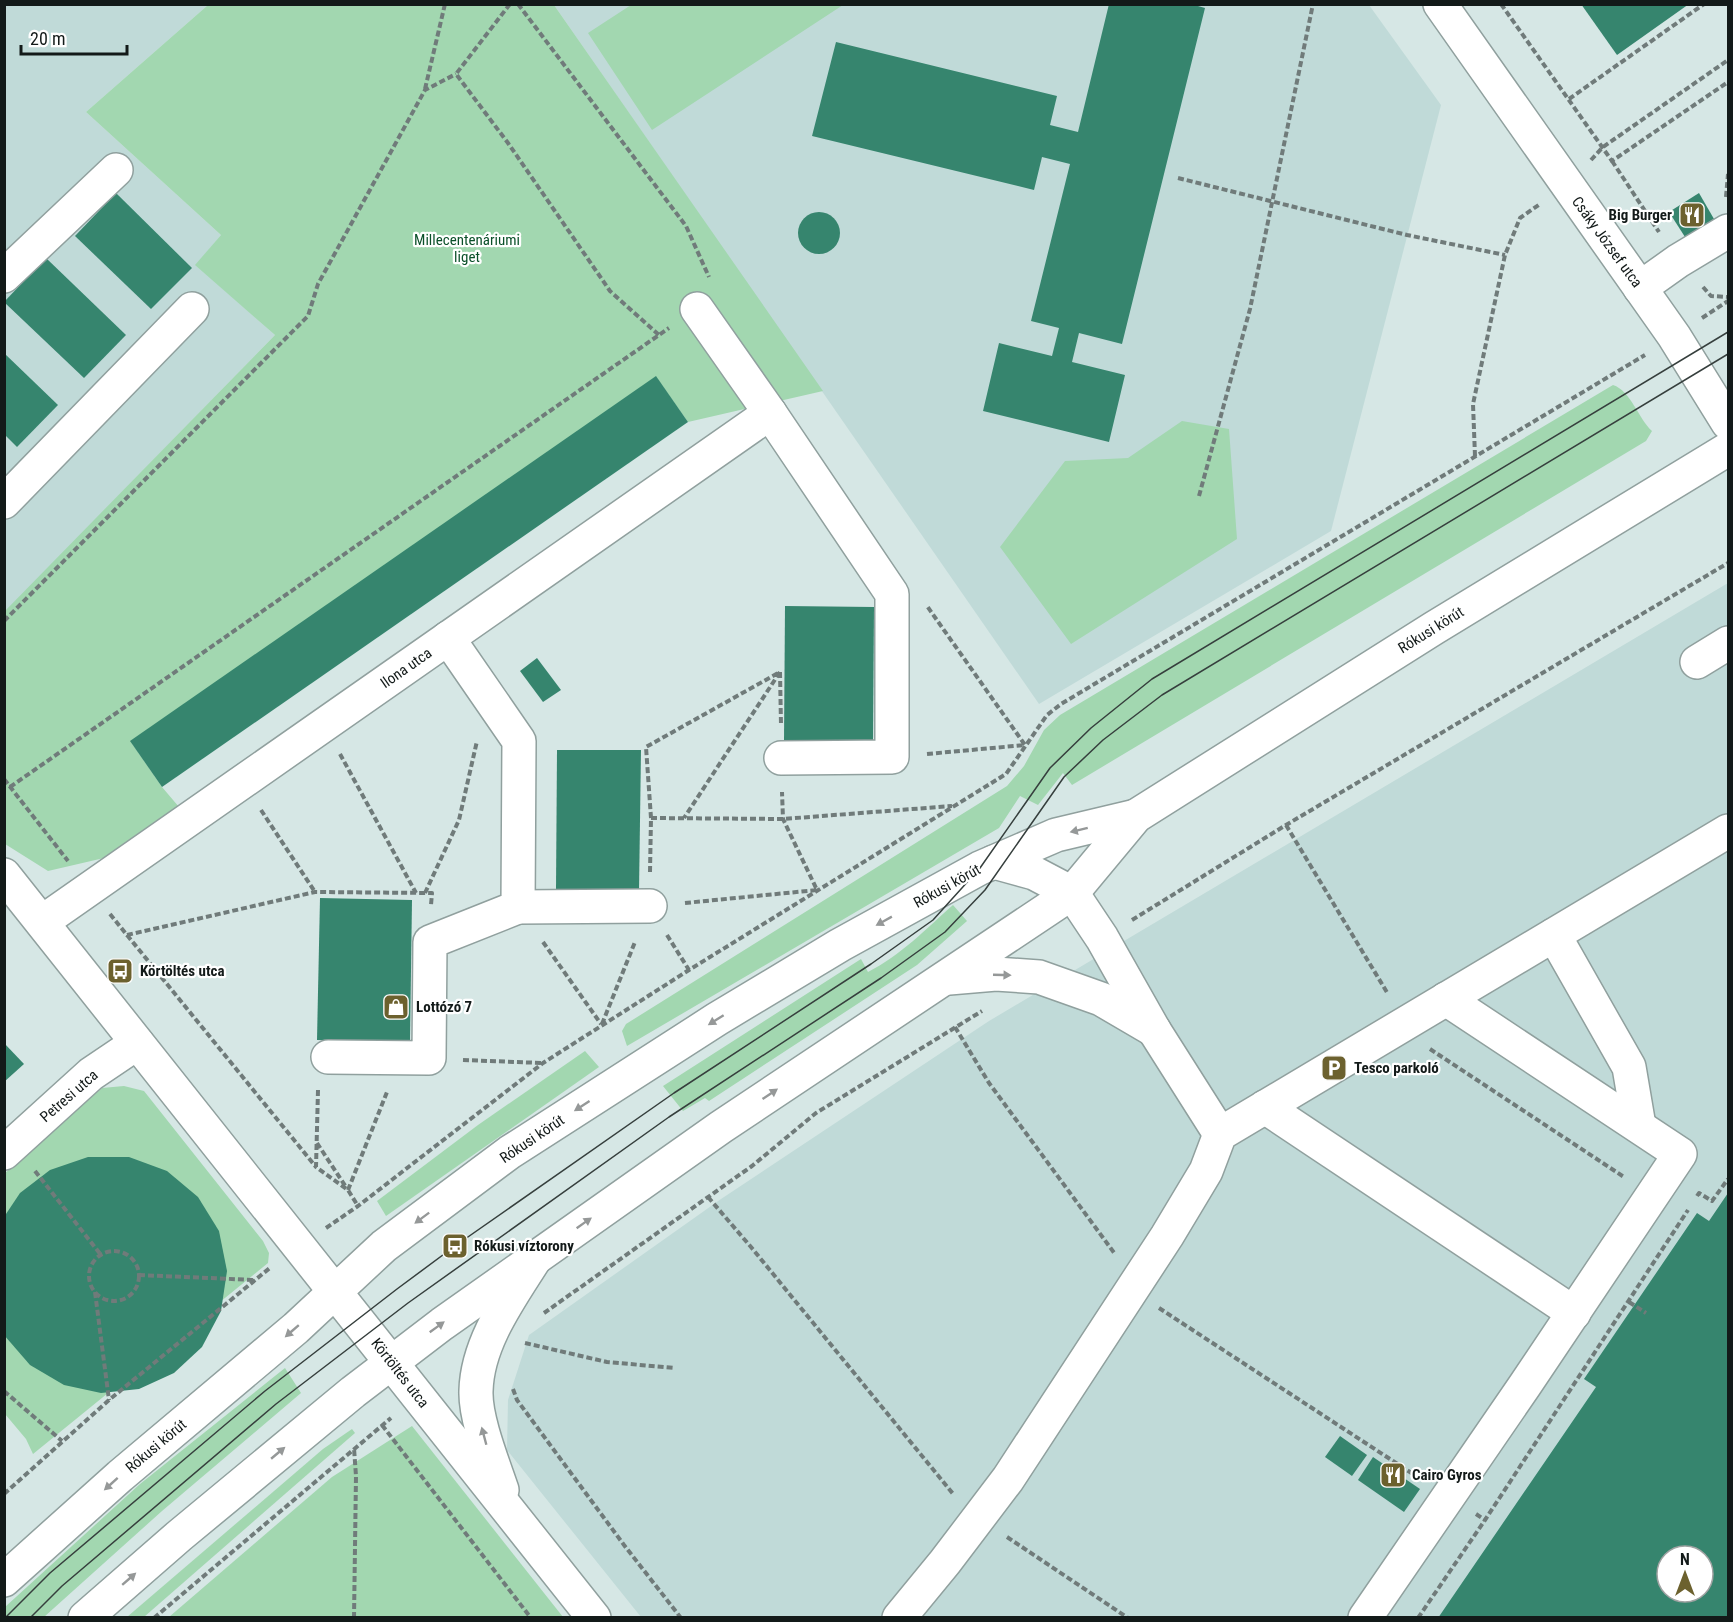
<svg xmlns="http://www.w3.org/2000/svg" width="1733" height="1622" font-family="'Roboto Condensed',sans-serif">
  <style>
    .built { fill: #c0dad8; fill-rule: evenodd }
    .green { fill: #a2d7b0 }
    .building { fill: #36856e; fill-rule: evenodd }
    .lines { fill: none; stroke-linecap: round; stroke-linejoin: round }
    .minor-casing { stroke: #90a09e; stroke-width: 36 }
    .major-casing { stroke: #90a09e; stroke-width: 36 }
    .path { stroke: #707b7a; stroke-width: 4; stroke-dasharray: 6 3; stroke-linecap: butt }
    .minor { stroke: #fff; stroke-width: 33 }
    .major { stroke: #fff; stroke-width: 33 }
    .tram { stroke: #363f3d; stroke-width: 1.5 }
    .oneway { fill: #959898 }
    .labels { text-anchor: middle; stroke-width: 4.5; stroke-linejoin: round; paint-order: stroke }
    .poi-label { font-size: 15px; font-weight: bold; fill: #131a19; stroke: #fff; text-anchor: start }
    .park-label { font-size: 15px; fill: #0a5029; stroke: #fff }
    .street-label { font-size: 15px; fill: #131a19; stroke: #fff }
  </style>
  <rect width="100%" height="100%" fill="#d6e7e5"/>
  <g class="built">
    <polygon points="5,5 208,5 86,112 221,235 196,265 275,335 5,612"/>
    <polygon points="554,5 1369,5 1441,105 1331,531 1039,704"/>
    <path d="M1728,583V1617H641L507,1450L508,1400L529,1335L721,1199L989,1021ZM1667,1556H1703V1592H1667Z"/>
  </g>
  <g class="green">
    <polygon points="208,5 554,5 823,391 688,422 656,377 131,742 162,787 179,807 104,858 48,871 5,844 4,612 275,335 195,265 221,235 86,112"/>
    <polygon points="631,5 631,4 843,5 652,130 588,33"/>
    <path d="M1613,385C1631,391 1638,418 1652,431L1646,441L1072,785L1063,773L1038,805L1020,796L999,828L627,1046L622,1031L626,1024L1007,786L1024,766L1044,730L1060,715Z"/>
    <polygon points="1182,421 1229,429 1237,539 1071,644 1000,547 1065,461 1128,458"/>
    <path d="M953,905L967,921L917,965L709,1101L705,1098L683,1111L663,1086L861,959L868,972C900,956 927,928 953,905Z"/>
    <polygon points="585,1051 599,1067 386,1216 377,1201 478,1125"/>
    <polygon points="124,1086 144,1091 263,1241 269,1253 268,1263 33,1454 26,1439 5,1414 4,1174 102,1088"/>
    <polygon points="285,1368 301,1393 162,1511 44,1617 5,1617 5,1607 140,1484"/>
    <polygon points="412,1426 563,1617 169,1617 332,1477"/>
    <polygon points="352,1429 355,1433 144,1617 127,1617 323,1449"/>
  </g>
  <g class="building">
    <polygon points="1109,4 1191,4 1205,8 1122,344 1079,333 1072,362 1125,375 1109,442 983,411 999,343 1052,356 1059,328 1031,321 1070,164 1042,157 1034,190 812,136 836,42 1057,96 1050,125 1078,132"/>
    <polygon points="1581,4 1689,4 1617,55"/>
    <polygon points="116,193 192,268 151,309 75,236"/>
    <polygon points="1699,193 1714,219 1685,237 1669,212"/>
    <circle cx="819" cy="233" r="21"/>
    <polygon points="46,258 126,335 84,378 4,302"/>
    <polygon points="4,353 58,405 17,447 4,434"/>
    <polygon points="656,376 688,422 162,787 130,741"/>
    <polygon points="785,606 874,607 873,742 784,741"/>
    <polygon points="537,658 561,690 543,702 520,671"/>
    <polygon points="557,750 641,750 639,891 556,890"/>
    <polygon points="320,898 412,900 410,1042 317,1040"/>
    <polygon points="4,1043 24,1064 4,1082"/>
    <polygon points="88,1157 129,1157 167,1171 198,1197 219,1231 227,1271 221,1311 202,1347 174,1373 139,1389 101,1393 64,1385 30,1365 4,1335 4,1217 20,1193 50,1170"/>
    <path d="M1728,1193V1618H1438L1596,1387L1584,1379L1697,1213L1709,1221ZM1667,1556H1703V1592H1667Z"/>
    <polygon points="1340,1436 1367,1455 1352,1476 1325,1457"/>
    <polygon points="1373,1457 1420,1489 1404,1512 1358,1480"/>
  </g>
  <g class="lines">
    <g class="minor-casing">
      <g id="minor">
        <polyline points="1440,4 1674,336 1728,423"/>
        <polyline points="4,276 116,170"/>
        <polyline points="1640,288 1678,261 1728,231"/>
        <polyline points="697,309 770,413 892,594 892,757 781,758"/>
        <polyline points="4,502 192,309"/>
        <polyline points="1697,662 1728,643"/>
        <polyline points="4,875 594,1618"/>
        <polyline points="1072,893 1102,938 1154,1030 1220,1134"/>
        <polyline points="518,907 650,906"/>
        <polyline points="42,922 770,413"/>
        <polyline points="1554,935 1629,1067 1639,1126"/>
        <polyline points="328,1057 429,1058 430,942 518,907 519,741 448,638"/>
        <polyline points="1265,1107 1574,1313"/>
        <polyline points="4,1153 91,1074 137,1043"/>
        <path d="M502,1490C493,1463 475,1419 476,1391C477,1342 511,1297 536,1257"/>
        <polyline points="899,1618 945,1562 1008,1479 1167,1236 1206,1171 1220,1134 1728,831"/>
        <polyline points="1365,1618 1525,1385 1680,1154 1446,999"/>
      </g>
    </g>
    <g class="major-casing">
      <g id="major">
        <polyline points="994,862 1034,873 1072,893"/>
        <polyline points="949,978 996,974 1039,977 1101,999 1154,1030"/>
        <polyline points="4,1580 120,1476 296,1328 384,1246 510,1152 717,1019 840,945 980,868 1056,835 1136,816"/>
        <polyline points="85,1618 179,1536 353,1392 442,1324 721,1127 1072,893 1136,816 1434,628 1728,449"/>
      </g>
    </g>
    <g class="path">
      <polyline points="510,4 456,74 508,143 610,291 659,335"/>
      <polyline points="518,4 686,226 709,277"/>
      <polyline points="1501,4 1612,161 1728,82"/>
      <polyline points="425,89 445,4"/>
      <polyline points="1569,99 1704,4"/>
      <polyline points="1591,160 1603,147 1728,60"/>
      <polyline points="1612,161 1659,232"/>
      <polyline points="1178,178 1407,235 1505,255"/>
      <polyline points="1726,197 1728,174"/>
      <polyline points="1703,287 1711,296 1728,297"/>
      <polyline points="1702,318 1728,301"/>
      <polyline points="1475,456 1473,404 1505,255 1520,218 1540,204"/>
      <polyline points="1199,496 1250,309 1313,4"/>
      <polyline points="4,621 308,316 318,284 425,90 456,74"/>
      <polyline points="780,672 781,725"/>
      <polyline points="340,754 416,893"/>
      <polyline points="927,754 1025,745 927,606"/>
      <polyline points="4,779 68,861"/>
      <polyline points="10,787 669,328"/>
      <polyline points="261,810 315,892"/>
      <polyline points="651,818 646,747 780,672 684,818"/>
      <polyline points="1286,825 1388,994"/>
      <polyline points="650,872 651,818 783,819 952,806"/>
      <polyline points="425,893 459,820 477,741"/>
      <polyline points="685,903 817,890 783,819 782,792"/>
      <polyline points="110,914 127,935 315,892 432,893 431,905"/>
      <polyline points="1132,920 1286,825 1728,563"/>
      <polyline points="127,935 316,1167"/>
      <polyline points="667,935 689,970"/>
      <polyline points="543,942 601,1024"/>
      <polyline points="602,1024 635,942"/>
      <polyline points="955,1027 989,1083 1115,1254"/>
      <polyline points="1430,1049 1624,1177"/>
      <polyline points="463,1060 542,1063"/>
      <polyline points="318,1090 316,1167 348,1190 358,1206"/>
      <polyline points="317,1143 346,1187"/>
      <polyline points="35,1171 101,1255"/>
      <polyline points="348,1190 387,1092"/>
      <polyline points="1697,1196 1699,1193 1712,1201 1728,1179"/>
      <polyline points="708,1197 751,1247 954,1495"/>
      <polyline points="326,1228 358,1206 543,1063 689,970 1006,774 1047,715 1061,704 1645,355"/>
      <circle cx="114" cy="1276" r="25"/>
      <polyline points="139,1275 255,1280"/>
      <polyline points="95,1292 109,1400"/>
      <polyline points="1629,1302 1646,1313"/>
      <polyline points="1159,1308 1419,1478"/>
      <polyline points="544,1313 752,1166 816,1113 982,1011"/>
      <polyline points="525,1343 607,1362 675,1368"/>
      <polyline points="513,1389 517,1400 624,1545 681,1618"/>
      <polyline points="4,1391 62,1441"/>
      <polyline points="382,1425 531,1618"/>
      <polyline points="4,1494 109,1400 271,1267"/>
      <polyline points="1476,1514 1485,1520"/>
      <polyline points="1007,1537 1128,1618"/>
      <polyline points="154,1618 391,1418"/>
      <polyline points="354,1618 356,1476 354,1448"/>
      <polyline points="1418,1618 1485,1520 1688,1210"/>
    </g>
    <use href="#minor" class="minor"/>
    <use href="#major" class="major"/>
    <g class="tram">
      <polyline points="5,1618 50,1573 265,1391 397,1289 455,1246 674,1093 871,964 933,920 980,868 1050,768 1091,728 1152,679 1728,332"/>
      <polyline points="30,1618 62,1586 276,1404 408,1303 669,1117 881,978 945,932 985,890 1064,777 1103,740 1162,695 1728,354"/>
    </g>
  </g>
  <defs><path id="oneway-solid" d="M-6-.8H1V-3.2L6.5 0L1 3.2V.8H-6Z" transform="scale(1.5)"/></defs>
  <g class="oneway">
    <use href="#oneway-solid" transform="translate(1079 830) rotate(166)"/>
    <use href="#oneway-solid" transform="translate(884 921) rotate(151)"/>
    <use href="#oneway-solid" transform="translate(1002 975) rotate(2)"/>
    <use href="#oneway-solid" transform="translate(716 1020) rotate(148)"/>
    <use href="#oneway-solid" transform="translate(770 1094) rotate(-34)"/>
    <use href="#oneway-solid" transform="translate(582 1106) rotate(147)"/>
    <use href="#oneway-solid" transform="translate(422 1218) rotate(143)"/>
    <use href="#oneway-solid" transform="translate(584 1223) rotate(-35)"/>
    <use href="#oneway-solid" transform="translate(437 1327) rotate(-36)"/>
    <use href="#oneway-solid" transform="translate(292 1331) rotate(139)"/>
    <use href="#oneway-solid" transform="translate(484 1436) rotate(-105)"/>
    <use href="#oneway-solid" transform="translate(278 1453) rotate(-40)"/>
    <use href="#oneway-solid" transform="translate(111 1484) rotate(138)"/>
    <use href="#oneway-solid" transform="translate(129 1579) rotate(-41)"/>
  </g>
  <defs>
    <g id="restaurant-square" transform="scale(1.35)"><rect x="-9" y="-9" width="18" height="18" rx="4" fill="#6c612e" stroke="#fff"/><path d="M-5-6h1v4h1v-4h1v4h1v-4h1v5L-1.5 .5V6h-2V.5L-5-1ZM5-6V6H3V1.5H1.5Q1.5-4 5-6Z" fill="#fff"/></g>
    <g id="bus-square" transform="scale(1.35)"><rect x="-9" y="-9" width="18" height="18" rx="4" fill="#6c612e" stroke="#fff"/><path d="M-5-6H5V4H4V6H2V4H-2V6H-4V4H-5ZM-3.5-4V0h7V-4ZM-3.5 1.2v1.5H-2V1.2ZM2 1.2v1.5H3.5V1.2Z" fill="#fff"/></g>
    <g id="shop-square" transform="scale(1.35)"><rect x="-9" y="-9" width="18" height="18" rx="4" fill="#6c612e" stroke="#fff"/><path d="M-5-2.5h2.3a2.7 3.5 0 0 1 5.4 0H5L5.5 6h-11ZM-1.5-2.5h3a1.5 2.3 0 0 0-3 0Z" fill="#fff"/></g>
    <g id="parking-square" transform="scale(1.35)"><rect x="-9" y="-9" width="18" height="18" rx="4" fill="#6c612e" stroke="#fff"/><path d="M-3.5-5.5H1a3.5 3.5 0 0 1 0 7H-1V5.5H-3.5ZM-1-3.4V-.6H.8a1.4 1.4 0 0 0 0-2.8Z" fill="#fff"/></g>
  </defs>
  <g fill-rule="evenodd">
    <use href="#restaurant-square" x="1692" y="215"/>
    <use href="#bus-square" x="120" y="971"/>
    <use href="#shop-square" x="396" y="1007"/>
    <use href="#parking-square" x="1334" y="1068"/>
    <use href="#bus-square" x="455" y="1246"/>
    <use href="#restaurant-square" x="1393" y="1475"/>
  </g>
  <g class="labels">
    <g class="poi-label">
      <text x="1672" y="220" text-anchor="end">Big Burger</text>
      <text x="140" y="976">Körtöltés utca</text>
      <text x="416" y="1012">Lottózó 7</text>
      <text x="1354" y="1073">Tesco parkoló</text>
      <text x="474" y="1251">Rókusi víztorony</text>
      <text x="1412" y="1480">Cairo Gyros</text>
    </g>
    <g class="park-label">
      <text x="467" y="245">Millecentenáriumi<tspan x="467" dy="17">liget</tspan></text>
    </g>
    <g class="street-label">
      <text transform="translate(1607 242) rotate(54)" y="5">Csáky József utca</text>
      <text transform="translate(1431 630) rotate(-32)" y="5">Rókusi körút</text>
      <text transform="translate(406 668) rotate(-35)" y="5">Ilona utca</text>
      <text transform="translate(947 886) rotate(-29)" y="5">Rókusi körút</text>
      <text transform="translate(69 1096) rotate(-41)" y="5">Petresi utca</text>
      <text transform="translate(532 1139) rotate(-34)" y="5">Rókusi körút</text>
      <text transform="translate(400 1373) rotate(52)" y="5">Körtöltés utca</text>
      <text transform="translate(156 1446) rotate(-40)" y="5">Rókusi körút</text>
    </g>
  </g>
  <rect width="1733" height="1622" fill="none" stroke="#131a19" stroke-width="12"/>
  <g transform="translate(1685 1574)"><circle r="28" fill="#ffffff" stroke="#a1a3a3" stroke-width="1.5"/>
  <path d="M0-4.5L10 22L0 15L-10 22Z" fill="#6c612e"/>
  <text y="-9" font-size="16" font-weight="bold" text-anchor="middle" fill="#131a19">N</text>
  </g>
  <path d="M21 45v9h106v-9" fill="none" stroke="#131a19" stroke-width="3"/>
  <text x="30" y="45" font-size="18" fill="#131a19" stroke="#ffffff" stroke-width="4.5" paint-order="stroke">20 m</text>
</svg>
